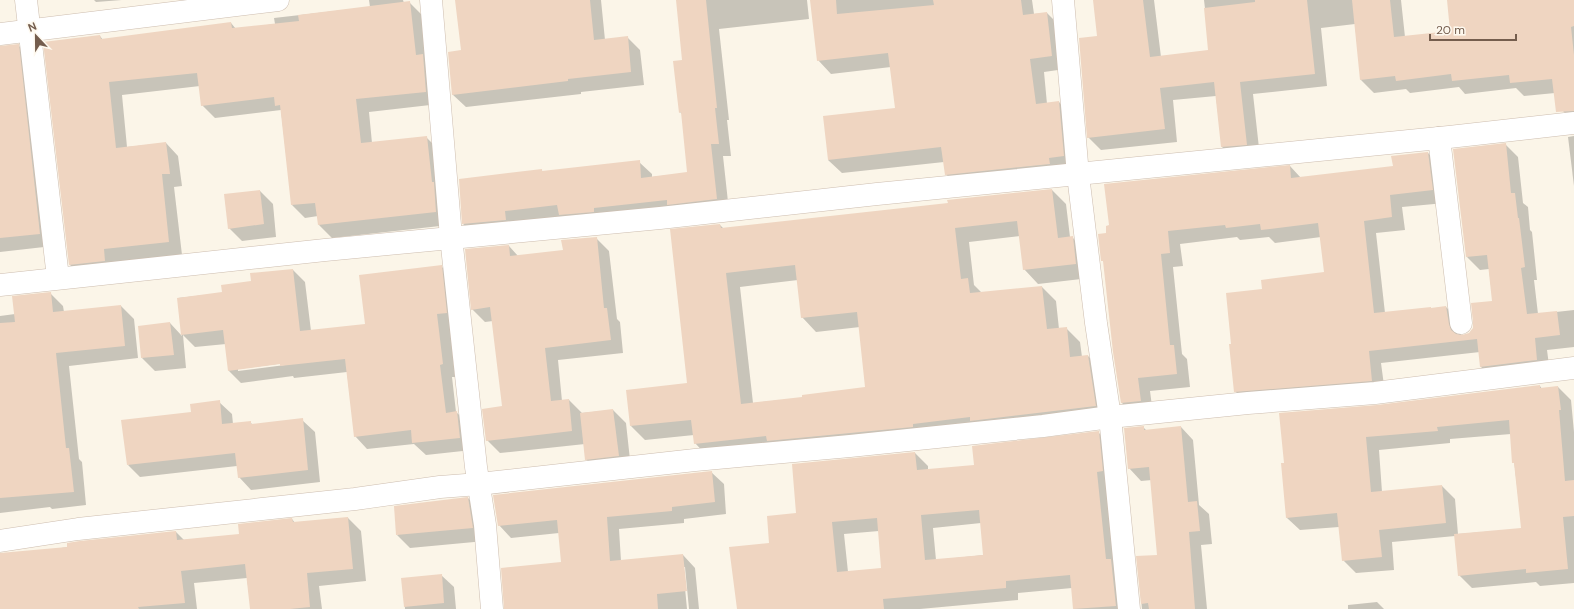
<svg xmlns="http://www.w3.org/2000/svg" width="1574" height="609" font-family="'DM Sans',sans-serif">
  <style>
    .shadow { fill: #0003; fill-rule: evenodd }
    .building { fill: #efd5c1; fill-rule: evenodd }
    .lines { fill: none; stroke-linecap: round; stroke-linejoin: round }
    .street-casing { stroke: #cdbdaf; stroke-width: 23 }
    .street { stroke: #fff; stroke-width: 22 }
  </style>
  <rect width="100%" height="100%" fill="#fbf5e8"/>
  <g class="shadow">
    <polygon points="94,0 122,0 96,2"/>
    <polygon points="369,0 403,0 404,3 409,2 422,15 439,104 369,112 372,143 426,137 439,150 449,225 332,238 319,225 318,216 305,218 292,205 281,110 215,118 202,105 200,86 122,95 127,147 166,143 178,156 182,186 174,187 182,255 83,277 70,265 100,36 103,40 231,23 236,29 275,24 274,18 370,7"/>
    <polygon points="456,0 601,0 605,40 627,37 640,50 644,85 581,92 581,94 466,107 452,94 462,51"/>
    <polygon points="677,0 807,0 809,19 719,29 729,120 727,120 731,156 723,156 729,211 476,236 463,224 541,170 544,172 639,162 652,174 652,177 688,173 682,114 680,112 683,61"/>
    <polygon points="811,0 1032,0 1034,14 1047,13 1060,26 1065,69 1044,72 1047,104 1059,102 1072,116 1077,170 959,188 946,174 944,162 842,173 828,160 896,109 891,67 831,74 818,60"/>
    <polygon points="1094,0 1154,0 1161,57 1210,51 1204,0 1401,0 1405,37 1451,32 1448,0 1574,0 1574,119 1569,117 1556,104 1555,93 1524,96 1516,88 1465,94 1459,87 1410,93 1406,89 1374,93 1361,80 1355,24 1321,28 1327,86 1253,94 1260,157 1235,160 1222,147 1216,96 1173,100 1177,142 1101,150 1088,137 1098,37"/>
    <polygon points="18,45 31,58 53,246 0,252 0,47"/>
    <polygon points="1574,136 1574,186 1568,137"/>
    <polygon points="1505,144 1518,157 1523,203 1528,207 1530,230 1532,232 1537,280 1534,280 1538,314 1574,310 1574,347 1547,350 1550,373 1494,380 1481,367 1480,352 1381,363 1385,393 1248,404 1235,391 1233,345 1263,290 1325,273 1321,237 1275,243 1269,237 1240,240 1237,237 1180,244 1183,266 1173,267 1182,354 1187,359 1190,387 1150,391 1153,414 1134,416 1122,403 1104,262 1102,260 1107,234 1290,166 1301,178 1394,167 1428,153 1441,166 1445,203 1402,207 1405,230 1376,233 1385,313 1446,307 1459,320 1461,336 1469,334 1493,302 1489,269 1480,270 1467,257"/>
    <path d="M1052,190L1066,204L1070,237H1072L1087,252L1090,278L1038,284L1024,269L1020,236L969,242L974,285L982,293L1042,287L1056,301L1059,329L1066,328L1080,342L1082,357L1088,356L1102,370L1109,420L709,458L695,443L694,435L645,440L631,426L627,391L688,384L720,225L724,229L949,204ZM798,280L802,317L816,332L860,327L866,388L803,398L753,403L740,287Z"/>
    <polygon points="260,191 273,204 276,237 242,241 229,228"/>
    <polygon points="596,238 609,251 617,319 620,322 623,353 558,360 562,401 569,400 582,413 613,410 626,423 631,469 599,472 586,459 585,444 500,453 487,440 503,407 493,321 485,322 472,309 509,246 518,256 564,251"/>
    <path d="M441,266L454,279L459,325L450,326L455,377H452L456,412L470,425L472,450L426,455L414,444L367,449L355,436L347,372L294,378L293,376L241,383L229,371L226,344L195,347L183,335L186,368L155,371L142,358L170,323L182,336L178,298L223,293L252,282L293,270L305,282L311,331L366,325ZM285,363V365L238,371V369Z"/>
    <polygon points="50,293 63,306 64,312 121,306 134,319 138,358 69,366 79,459 82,462 86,505 52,509 50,507 0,513 0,316 15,314"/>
    <path d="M1540,386L1542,389L1558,387L1571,400L1574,432V583L1540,586L1536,582L1472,588L1459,575L1455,536L1392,542L1394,570L1356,573L1343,560L1339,527L1300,530L1287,518L1285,464L1377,406ZM1511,434L1522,529L1458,534L1455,499L1442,486L1382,492L1379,450L1450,443V439Z"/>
    <polygon points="219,402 232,414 233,424 250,422 253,425 302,420 315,432 320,482 251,490 239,477 237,466 140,477 128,465 192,413"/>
    <polygon points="1143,427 1147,431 1181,427 1193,440 1199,505 1209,514 1212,544 1201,545 1207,609 1142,609 1137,557 1158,556 1152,480 1141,481 1129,468"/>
    <path d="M1098,432L1111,445L1127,609H1074L1072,588L1018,593V600L920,609H738L770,544L798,514L915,453L928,466V470L975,466ZM981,523L984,555L936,560L933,528ZM879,531L882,569L848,572L844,534Z"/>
    <polygon points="711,472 724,484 726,514 684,519 684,523 619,529 621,561 683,555 695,568 699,609 689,609 685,567 683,567 687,609 505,609 562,563 559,533 511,538 499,525"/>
    <polygon points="468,498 481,511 485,541 410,548 397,535"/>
    <polygon points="348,518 361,531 366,581 319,586 322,609 251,609 247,578 194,583 197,609 0,609 0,554 25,553 176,532 184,540 240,535 292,519 295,523"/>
    <polygon points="441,575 454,587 456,609 405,609 403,579"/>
    <polygon points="1377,602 1384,609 1348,609 1348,605"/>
  </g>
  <g class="building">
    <polygon points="455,0 590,0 594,40 628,36 631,72 568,79 568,81 452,95 448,52 461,50"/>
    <polygon points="676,0 706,0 717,108 715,108 719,144 711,144 717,199 667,205 667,200 594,208 594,212 559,215 557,205 505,211 506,220 462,224 459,179 542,169 542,171 640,160 641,178 687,172 681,112 679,113 673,61 682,60"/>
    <polygon points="810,0 836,0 837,14 934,5 933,0 1021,0 1023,15 1047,12 1052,56 1030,59 1036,104 1059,101 1064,156 1049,158 1050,164 945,175 941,147 828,160 823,116 895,108 888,53 817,61"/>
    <polygon points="1093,0 1143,0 1150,57 1208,50 1204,8 1255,2 1255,0 1307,0 1315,74 1240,82 1247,145 1221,147 1214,82 1160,88 1165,129 1087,138 1079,38 1097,36"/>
    <polygon points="1352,0 1390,0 1394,37 1450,31 1447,0 1574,0 1574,26 1571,27 1574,55 1574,111 1556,112 1552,79 1510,83 1509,75 1452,81 1451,74 1396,81 1395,76 1360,80"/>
    <polygon points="410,1 416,55 423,54 426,92 356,99 361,143 427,136 432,182 434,182 436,212 318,225 315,203 291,205 280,105 275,106 274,97 201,106 197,73 109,82 116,148 166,142 170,174 162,174 169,242 104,249 105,261 69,265 43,42 100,35 101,39 231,22 232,28 299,21 298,15"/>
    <polygon points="19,44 40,234 0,238 0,46"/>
    <polygon points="1506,143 1511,193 1515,193 1518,218 1519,218 1525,267 1521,268 1527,314 1557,311 1560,335 1535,338 1537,360 1480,367 1477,339 1369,351 1372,381 1234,392 1229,344 1231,344 1226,293 1262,289 1261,280 1324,272 1318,223 1261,230 1260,224 1226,228 1225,225 1168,231 1170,253 1161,254 1170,345 1174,345 1177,374 1138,378 1141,401 1121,403 1113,352 1103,261 1101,261 1098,234 1106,233 1106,226 1109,225 1104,184 1290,165 1291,178 1393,166 1391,156 1428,152 1433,190 1390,195 1392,217 1364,221 1374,313 1431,307 1431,308 1446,306 1449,324 1451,330 1456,334 1462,335 1469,333 1473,328 1473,322 1471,303 1492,301 1487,255 1466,257 1453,149"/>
    <path d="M1052,189L1058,238L1073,236L1076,264L1023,270L1017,221L955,228L961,279L968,278L970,293L1042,286L1047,329L1067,327L1070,357L1088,355L1096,406L970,421V417L913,424V427L767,441L766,436L694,444L691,420L630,426L626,390L687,383L670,229L720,224L721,228L948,203L947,200ZM795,265L801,318L857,312L865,387L802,395V397L741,404L726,273Z"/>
    <polygon points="260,190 264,224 228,229 224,194"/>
    <polygon points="597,237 604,308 607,308 611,340 545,348 551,401 569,399 572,431 486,441 482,409 502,406 490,307 471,310 465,249 509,245 510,256 563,250 561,240"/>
    <polygon points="442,265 447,313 437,314 443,364 440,365 446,413 457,411 460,438 412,443 411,430 354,437 345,359 280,366 280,364 228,371 223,330 181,335 177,298 222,292 221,285 251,281 250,273 293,269 300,331 365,324 359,275"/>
    <polygon points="51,292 53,312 121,305 125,346 56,353 66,448 69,448 74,492 0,498 0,323 15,322 12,296"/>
    <polygon points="170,322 174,355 141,358 138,326"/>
    <polygon points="1540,385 1540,388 1558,386 1561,410 1559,410 1565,481 1574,480 1574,516 1563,517 1568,569 1526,573 1526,569 1458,576 1454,534 1521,528 1514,463 1512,463 1509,420 1437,427 1438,431 1366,437 1371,492 1442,485 1446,523 1379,530 1382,557 1342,561 1337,513 1286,518 1281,463 1284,463 1279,413 1377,405"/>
    <polygon points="220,400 222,424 251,421 251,424 303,418 308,470 238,478 235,453 127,465 121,420 191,412 190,404"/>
    <polygon points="613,409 619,456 585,460 580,413"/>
    <polygon points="1144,426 1144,430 1181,426 1188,502 1197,501 1200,531 1189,532 1195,609 1149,609 1148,603 1141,604 1136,556 1157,555 1149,467 1128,469 1124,428"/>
    <path d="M1099,431L1103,471L1097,472L1106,559H1111L1116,606L1073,609L1070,575L1006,581V588L883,599L884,609H737L729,547L769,543L767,516L796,513L792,464L915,452L917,470L974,465L972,446ZM979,510L983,555L925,560L921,515ZM877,518L881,568L837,572L832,522Z"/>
    <polygon points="712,471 715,502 672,507 672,511 607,517 610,561 683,554 687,591 657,594 658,609 504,609 501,568 561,562 557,520 498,526 493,495"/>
    <polygon points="468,497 473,528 396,535 394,506"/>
    <polygon points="348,517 353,569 307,573 310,607 290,609 250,609 245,564 181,571 185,603 138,607 139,609 0,609 0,553 67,547 67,543 80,541 176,531 177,540 239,534 238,524 292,518 293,522"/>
    <polygon points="442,574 444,603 404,607 401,578"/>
  </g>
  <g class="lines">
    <g class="street-casing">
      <g id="street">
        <polyline points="26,0 58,278"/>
        <polyline points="431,0 451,237 476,467 485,525 492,609"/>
        <polyline points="1063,0 1078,175 1096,323 1110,417 1129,609"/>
        <polyline points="0,34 278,0"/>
        <polyline points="1439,138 1461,323"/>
        <polyline points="0,285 325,250 660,218 877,194 1449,137 1574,123"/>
        <polyline points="0,541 78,529 355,499 440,487 479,484 695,460 850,446 1043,426 1110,417 1248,403 1375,393 1574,368"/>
      </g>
    </g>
    <use href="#street" class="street"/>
  </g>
  <g transform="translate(36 36) rotate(338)" stroke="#fef9ef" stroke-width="3" paint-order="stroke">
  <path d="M0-3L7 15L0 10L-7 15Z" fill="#745d4d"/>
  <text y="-6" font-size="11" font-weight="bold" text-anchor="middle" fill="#745d4d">N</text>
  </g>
  <path d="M1430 34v6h86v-6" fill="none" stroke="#745d4d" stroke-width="2"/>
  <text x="1436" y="34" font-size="12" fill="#745d4d" stroke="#fef9ef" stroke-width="3" paint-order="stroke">20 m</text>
</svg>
